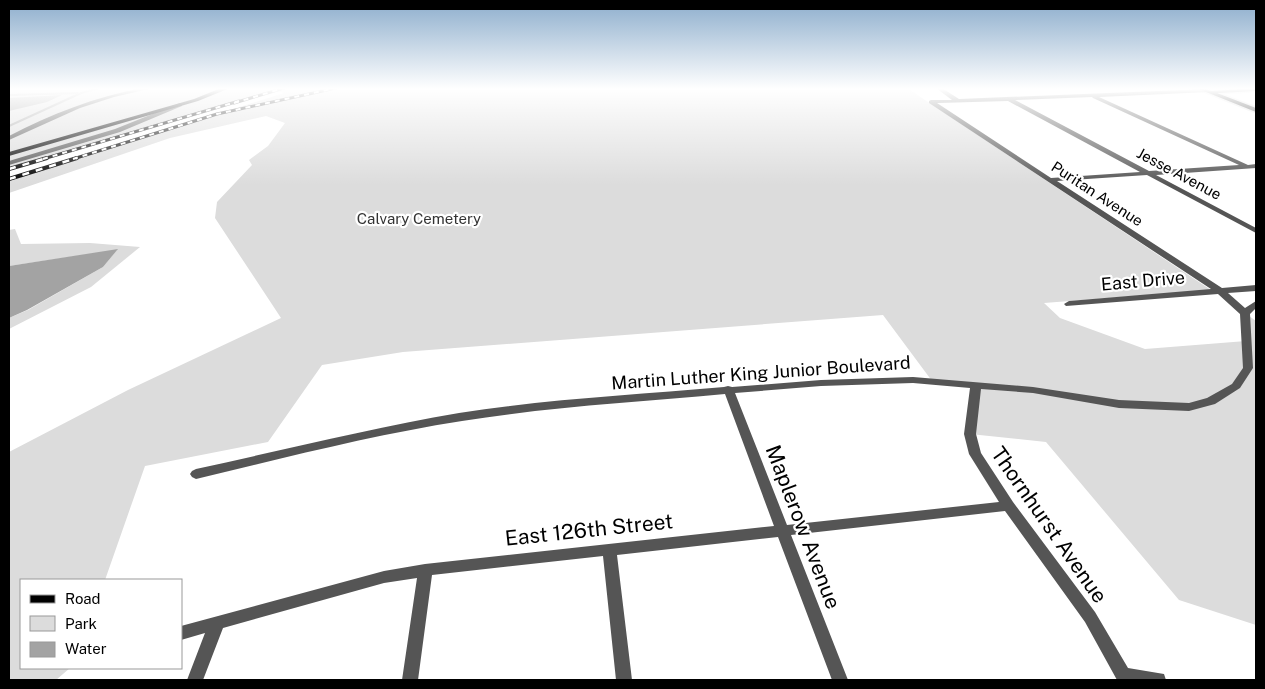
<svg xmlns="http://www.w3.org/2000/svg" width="1265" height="689" font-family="'Public Sans',sans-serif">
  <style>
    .green { fill: #dcdcdc }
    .water { fill: #a3a3a3 }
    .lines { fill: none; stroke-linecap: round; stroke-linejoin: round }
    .stream { stroke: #a3a3a3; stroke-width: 2 }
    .major-casing { stroke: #dbdbdb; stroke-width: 3 }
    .minor { fill: #555; fill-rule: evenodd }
    .major { fill: #000; fill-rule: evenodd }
    .rail-far1-casing { stroke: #000; stroke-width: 3 }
    .rail-casing { stroke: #000; stroke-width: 4 }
    .rail-far1 { stroke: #fff; stroke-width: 2; stroke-dasharray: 5; stroke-linecap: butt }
    .rail { stroke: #fff; stroke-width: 2.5; stroke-dasharray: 7; stroke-linecap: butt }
    .labels { text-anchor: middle; stroke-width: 4.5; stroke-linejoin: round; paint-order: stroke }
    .far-street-label { font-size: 15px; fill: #000; stroke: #fff }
    .far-park-label { font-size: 15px; fill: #333; stroke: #fff }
    .street-label { font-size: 18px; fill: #000; stroke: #fff }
    .near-street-label { font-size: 21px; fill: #000; stroke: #fff }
  </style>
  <rect width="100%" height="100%" fill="#fff"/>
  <g class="green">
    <polygon points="9,88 247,88 273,90 280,88 907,88 1211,290 1044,303 1060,318 1145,349 1246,341 1245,313 1256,321 1256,625 1179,600 1046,442 970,434 975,384 932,381 883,315 403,352 322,365 268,442 145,466 105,580 21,580 21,668 70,668 56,680 9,680 9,452 128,390 281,318 215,218 217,202 252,165 249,160 268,146 285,123 266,116 170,138 9,193 9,179 284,93 273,90 43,159 39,158 9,167"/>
    <polygon points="15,229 21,244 90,243 140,247 91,287 9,329 9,318 28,310 103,267 117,250 9,266 9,230"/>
  </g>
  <g class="water">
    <polygon points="62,95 47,102 9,111 9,98"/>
    <polygon points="118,249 103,267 27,310 9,318 9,266"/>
  </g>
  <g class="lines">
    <g class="stream">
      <polyline points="9,95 78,93"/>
      <polyline points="9,126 81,93 100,88"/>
    </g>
    <g class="major-casing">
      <g id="major">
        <polygon points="221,88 230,88 198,101 9,156 9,152 194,99"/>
        <polygon points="1196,88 1212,91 1256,88 1256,91 1217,93 1256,108 1256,112"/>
      </g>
    </g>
    <g class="minor">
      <path d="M142,88H153L114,97L80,108L9,140V136C51,114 95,97 142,88Z"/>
      <path d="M936,88H942L959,99L1207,89L1209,92L1099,97L1248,165L1256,164V168L1156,175L1256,228V233L1147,175L1057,181L1222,288L1256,285V291L1228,293L1245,308L1256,301V308L1250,314L1253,368L1240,388L1215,404L1189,411L1119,408L1033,393L981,389L976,434L981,453L1013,502L1095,612L1128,668L1164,674L1166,680H1117L1085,622L1005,511L791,535L848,680H832L778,537L617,555L632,680H616L603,556L432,575L418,680H402L417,578L384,583L223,628L203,680H187L205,633L181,640V626L384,571L425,564L774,526L725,394C637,402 549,407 462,421C372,435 284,458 196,479L192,477L190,474L192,471L196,469C284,450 371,428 459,413C547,399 635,395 724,387L728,386L732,387L821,380L913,377L1033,387L1119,400L1189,403L1207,398L1232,384L1243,368L1240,314L1218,294L1066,306L1064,304L1069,301L1211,289L929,103V101L931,100H952ZM1092,97L1093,98L1239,165L1149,171L1015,100ZM1008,101L1140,172L1051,178L937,103ZM913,383L970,388L964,434L969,454L999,502L787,525L735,393L821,386Z"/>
      <polygon points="180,103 182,104 182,106 120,132 9,165 9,161 115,129"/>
    </g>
    <use href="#major" class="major"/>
    <g class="rail-far1-casing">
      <g id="rail-far1">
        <polyline points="234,103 284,88"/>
        <polyline points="43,159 239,101"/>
        <polyline points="73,159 217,114 336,88"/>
      </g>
    </g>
    <g class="rail-casing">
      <g id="rail">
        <polyline points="9,169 47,158"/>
        <polyline points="9,179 77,158"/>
      </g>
    </g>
    <use href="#rail-far1" class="rail-far1"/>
    <use href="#rail" class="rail"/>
  </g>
  <linearGradient id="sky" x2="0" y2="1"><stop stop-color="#8cadcc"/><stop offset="0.48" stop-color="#fff"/><stop offset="1" stop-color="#fff" stop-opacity="0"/></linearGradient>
  <rect width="1265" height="185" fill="url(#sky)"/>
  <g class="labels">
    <g class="far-street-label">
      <text transform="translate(1179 174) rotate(28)" y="5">Jesse Avenue</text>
      <text transform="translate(1097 194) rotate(33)" y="5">Puritan Avenue</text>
    </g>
    <g class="far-park-label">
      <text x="419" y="224">Calvary Cemetery</text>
    </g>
    <g class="street-label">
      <text transform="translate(1143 281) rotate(-5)" y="6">East Drive</text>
      <text transform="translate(761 373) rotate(-4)" y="6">Martin Luther King Junior Boulevard</text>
    </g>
    <g class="near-street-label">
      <text transform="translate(1049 525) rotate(55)" y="7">Thornhurst Avenue</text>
      <text transform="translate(803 527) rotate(69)" y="7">Maplerow Avenue</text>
      <text transform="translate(589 530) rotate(-6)" y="7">East 126th Street</text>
    </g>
  </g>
  <rect width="1265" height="689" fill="none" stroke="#000000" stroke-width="20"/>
  <rect x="20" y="579" width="162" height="90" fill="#ffffff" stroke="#999999"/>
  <rect x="30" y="595" width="25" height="8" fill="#000000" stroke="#999999"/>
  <text x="65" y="604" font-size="15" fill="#000000">Road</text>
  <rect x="30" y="616" width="25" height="15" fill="#dcdcdc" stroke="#999999"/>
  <text x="65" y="629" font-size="15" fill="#000000">Park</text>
  <rect x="30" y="642" width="25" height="15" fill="#a3a3a3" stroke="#999999"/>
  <text x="65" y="654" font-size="15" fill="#000000">Water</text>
</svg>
